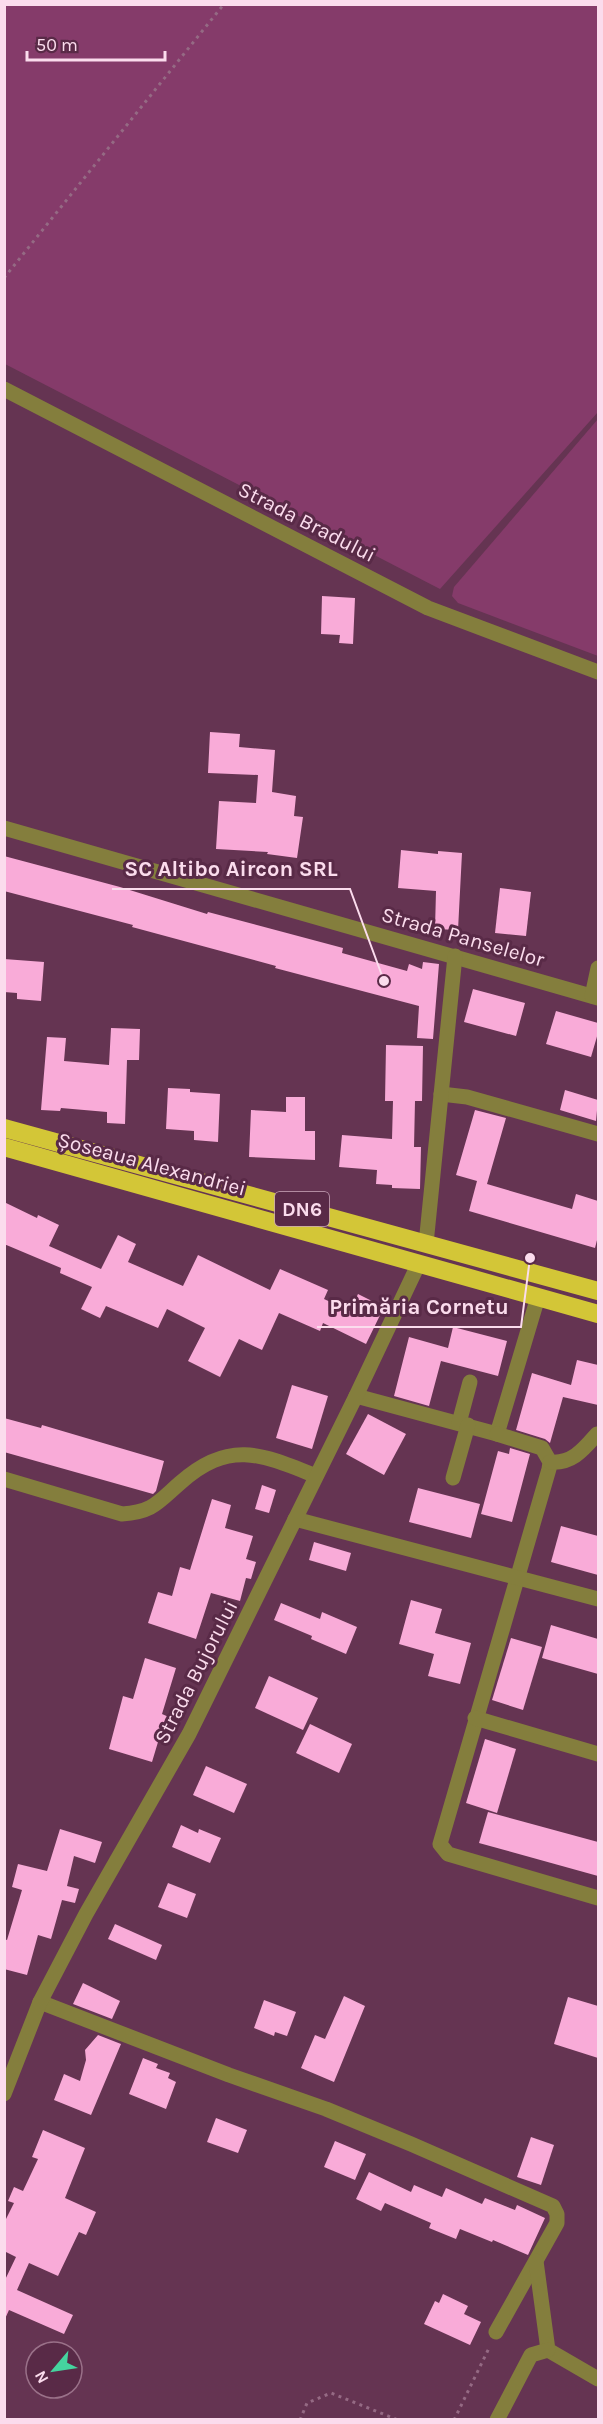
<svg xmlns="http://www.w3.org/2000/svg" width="603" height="2424" font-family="Karla,sans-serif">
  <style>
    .green { fill: #853b6a }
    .building { fill: #f9abd8 }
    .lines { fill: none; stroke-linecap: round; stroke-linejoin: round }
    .path { stroke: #956a84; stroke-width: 3; stroke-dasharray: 3 4.5; stroke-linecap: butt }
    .minor { stroke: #847e3d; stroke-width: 15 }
    .highway { stroke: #d3c637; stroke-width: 18 }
    .labels { text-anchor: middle; stroke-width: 6; stroke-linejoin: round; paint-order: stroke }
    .shield { fill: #592a47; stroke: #caa7bb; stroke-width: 1.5 }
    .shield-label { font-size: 20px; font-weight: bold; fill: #fbdced }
    .street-label { font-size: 21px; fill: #fbdced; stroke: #592a47 }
    .leader { fill: none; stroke: #fbdced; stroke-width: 2 }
    .callout-dot { fill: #fbdced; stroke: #592a47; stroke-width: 2 }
    .callout-label { font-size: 22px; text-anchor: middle; font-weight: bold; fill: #fbdced; stroke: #592a47; stroke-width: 6; stroke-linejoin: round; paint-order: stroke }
  </style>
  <rect width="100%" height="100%" fill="#653452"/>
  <g class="green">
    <polygon points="4,5 598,5 598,412 440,589 5,364"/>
    <polygon points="598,419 598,656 458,603 452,596 454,587"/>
  </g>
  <g class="building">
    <polygon points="322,596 355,598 353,644 339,643 340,635 321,634"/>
    <polygon points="210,732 240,734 239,747 275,750 272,792 296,796 294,816 303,817 297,858 267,854 268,852 216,849 219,801 256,803 258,775 208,773"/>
    <polygon points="401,850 438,854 438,851 462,853 458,930 435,929 436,891 398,888"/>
    <polygon points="4,856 120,887 207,914 208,912 343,948 342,953 407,971 409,964 422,969 423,962 439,964 433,1039 417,1038 419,1006 275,968 276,966 132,927 133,925 4,891"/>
    <polygon points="500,888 531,892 526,936 495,933"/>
    <polygon points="4,959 44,962 41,1001 17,999 17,993 4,992"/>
    <polygon points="473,989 525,1003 516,1036 464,1022"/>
    <polygon points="556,1011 598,1023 598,1033 591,1057 546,1044"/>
    <polygon points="111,1028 140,1029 139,1060 127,1060 125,1124 107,1123 107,1112 61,1108 60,1111 41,1110 47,1037 66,1038 64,1061 109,1065"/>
    <polygon points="386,1045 423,1046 422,1101 415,1101 414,1147 421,1147 420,1189 392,1188 392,1185 376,1184 377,1170 339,1167 342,1135 392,1139 393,1101 385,1101"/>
    <polygon points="168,1088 190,1089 190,1092 220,1094 218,1142 194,1140 194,1131 166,1129"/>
    <polygon points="565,1090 598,1100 596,1121 560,1110"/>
    <polygon points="286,1097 305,1097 305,1131 315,1131 315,1160 249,1157 251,1110 286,1112"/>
    <polygon points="475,1110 506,1118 487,1184 572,1209 576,1194 598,1201 598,1236 595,1248 469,1211 477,1181 456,1175"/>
    <polygon points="4,1202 37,1218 38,1215 59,1225 49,1246 101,1269 118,1235 136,1244 128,1262 183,1286 198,1255 270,1290 280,1269 328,1290 324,1299 350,1311 358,1294 384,1307 366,1344 323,1323 320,1331 279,1313 262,1350 239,1339 220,1377 188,1361 205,1328 167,1309 158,1328 106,1306 100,1318 81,1309 92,1287 60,1273 61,1268 4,1244"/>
    <polygon points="453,1327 507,1341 498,1376 441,1361 429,1406 394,1396 409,1337 448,1348"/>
    <polygon points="577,1360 598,1365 598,1405 563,1397 550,1443 545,1439 516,1430 532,1373 571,1385"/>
    <polygon points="292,1385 328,1396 312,1449 276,1438"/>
    <polygon points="368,1414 406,1434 384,1475 346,1454"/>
    <polygon points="4,1418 41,1428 42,1425 164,1461 156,1491 153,1494 4,1452"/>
    <polygon points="510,1448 530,1454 512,1522 481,1514 498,1451 509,1454"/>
    <polygon points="262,1485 276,1490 269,1513 255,1509"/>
    <polygon points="418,1488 480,1504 471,1538 409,1522"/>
    <polygon points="212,1499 231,1505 225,1528 253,1536 246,1559 256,1562 251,1579 246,1578 240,1601 211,1593 196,1639 148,1623 158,1592 172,1596 180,1567 190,1570"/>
    <polygon points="561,1526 598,1536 598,1575 551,1562"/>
    <polygon points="314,1542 351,1553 346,1571 309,1560"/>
    <polygon points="411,1600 442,1609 435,1633 471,1643 460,1684 428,1676 434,1654 399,1644"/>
    <polygon points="281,1603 320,1619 322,1612 357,1627 346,1654 311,1639 312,1636 274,1620"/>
    <polygon points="551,1625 598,1639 598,1674 542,1658"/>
    <polygon points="511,1638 542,1647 523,1710 492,1700"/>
    <polygon points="145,1658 176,1668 162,1714 171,1718 165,1734 161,1732 152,1762 109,1749 123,1696 133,1699"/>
    <polygon points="269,1676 318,1698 303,1730 255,1708"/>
    <polygon points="310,1724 352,1744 339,1773 296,1753"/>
    <polygon points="485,1739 516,1749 497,1813 466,1803"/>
    <polygon points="206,1766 247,1784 234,1813 193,1795"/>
    <polygon points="488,1812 598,1842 598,1876 479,1843"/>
    <polygon points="181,1825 198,1833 199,1829 221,1838 210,1863 172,1847"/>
    <polygon points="60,1829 102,1842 95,1863 74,1856 67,1886 79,1889 75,1903 62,1900 51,1939 38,1935 27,1975 4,1969 4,1939 7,1940 22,1890 12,1887 18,1864 47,1871"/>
    <polygon points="168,1883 196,1894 187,1918 158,1907"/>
    <polygon points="115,1924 162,1945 156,1960 108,1939"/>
    <polygon points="83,1983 120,2001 112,2019 73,2004"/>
    <polygon points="344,1996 365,2006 334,2082 301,2068 315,2035 325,2039"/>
    <polygon points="568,1997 598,2006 598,2058 554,2044"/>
    <polygon points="264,2000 296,2012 287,2036 275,2032 274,2036 254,2028"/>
    <polygon points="98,2035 121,2044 91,2115 54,2100 64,2074 80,2081 86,2060 85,2050"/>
    <polygon points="143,2058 158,2064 156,2068 170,2073 168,2078 176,2082 166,2109 129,2094"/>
    <polygon points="216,2118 247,2130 238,2153 207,2142"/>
    <polygon points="43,2130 85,2148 65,2198 96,2212 86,2235 79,2232 58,2276 29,2263 17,2290 73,2315 64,2334 9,2310 4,2321 4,2282 16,2257 4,2251 4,2223 14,2203 8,2201 14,2187 23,2191 38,2159 32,2157"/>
    <polygon points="531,2137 554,2145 541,2185 517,2177"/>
    <polygon points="335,2141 366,2154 355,2180 324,2167"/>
    <polygon points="369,2172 411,2192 414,2185 442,2197 446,2188 482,2204 485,2198 515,2210 517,2205 545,2218 528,2255 493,2240 492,2242 460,2229 456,2239 429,2228 431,2223 385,2203 381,2211 356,2199"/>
    <polygon points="443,2294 468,2306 464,2314 481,2322 470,2345 424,2324 435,2301 439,2303"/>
  </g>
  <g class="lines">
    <g class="path">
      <polyline points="4,278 224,4"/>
      <polyline points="300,2420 307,2403 331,2393 398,2420"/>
      <polyline points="454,2420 490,2346"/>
    </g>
    <g class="minor">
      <polyline points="4,389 428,608 598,672"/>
      <polyline points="4,828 598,998"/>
      <polyline points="592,996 598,968"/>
      <polyline points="441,1094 467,1097 598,1134"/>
      <polyline points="426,1244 455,956"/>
      <polyline points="356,1396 497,1434 538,1297"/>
      <polyline points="459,1423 470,1382"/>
      <polyline points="497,1434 542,1448 550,1462 549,1469 440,1844 448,1854 598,1898"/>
      <path d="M550,1462C572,1464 583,1450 597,1434"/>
      <polyline points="453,1478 468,1425"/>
      <path d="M4,1479L122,1514C153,1512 158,1502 180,1483C229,1439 262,1454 316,1476"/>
      <polyline points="295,1519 598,1599"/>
      <polyline points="475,1718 598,1754"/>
      <polyline points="40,2002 229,2075 326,2109 411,2144 553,2206 557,2214 557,2223 496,2332"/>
      <polyline points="4,2094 40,2002 86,1914 189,1734 356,1396 418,1265"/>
      <polyline points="536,2261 548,2350 598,2379"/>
      <polyline points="497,2420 531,2355 548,2350"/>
    </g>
    <g class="highway">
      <polyline points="4,1128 598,1291"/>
      <path d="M4,1147C203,1201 400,1260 598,1314"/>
    </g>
  </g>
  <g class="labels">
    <rect class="shield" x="275" y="1192" width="54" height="34" rx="4.5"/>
    <g class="shield-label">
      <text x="302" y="1216">DN6</text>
    </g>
    <g class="street-label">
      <text transform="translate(307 522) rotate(27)" y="7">Strada Bradului</text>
      <text transform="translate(463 937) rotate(16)" y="7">Strada Panselelor</text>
      <text transform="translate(152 1164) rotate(15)" y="7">Șoseaua Alexandriei</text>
      <text transform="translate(196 1672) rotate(-63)" y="7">Strada Bujorului</text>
    </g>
  </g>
  <path class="leader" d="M384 981L350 889H112M530 1258L521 1327H317"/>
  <g class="callout-dot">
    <circle cx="384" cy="981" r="6"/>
    <circle cx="530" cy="1258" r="6"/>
  </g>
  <g class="callout-label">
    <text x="231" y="876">SC Altibo Aircon SRL</text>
    <text x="419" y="1314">Primăria Cornetu</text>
  </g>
  <rect width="603" height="2424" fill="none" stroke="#fbdced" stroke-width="12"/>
  <g transform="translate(54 2370) rotate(241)"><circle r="28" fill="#592a47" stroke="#9a7189" stroke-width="1.5"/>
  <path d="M0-4.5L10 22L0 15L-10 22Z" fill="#45d49f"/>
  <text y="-9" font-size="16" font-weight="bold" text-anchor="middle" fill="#fbdced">N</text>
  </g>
  <path d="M27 51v9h138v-9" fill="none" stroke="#fbdced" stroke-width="3"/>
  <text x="36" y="51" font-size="18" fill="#fbdced" stroke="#592a47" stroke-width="4.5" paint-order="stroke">50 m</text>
</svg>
